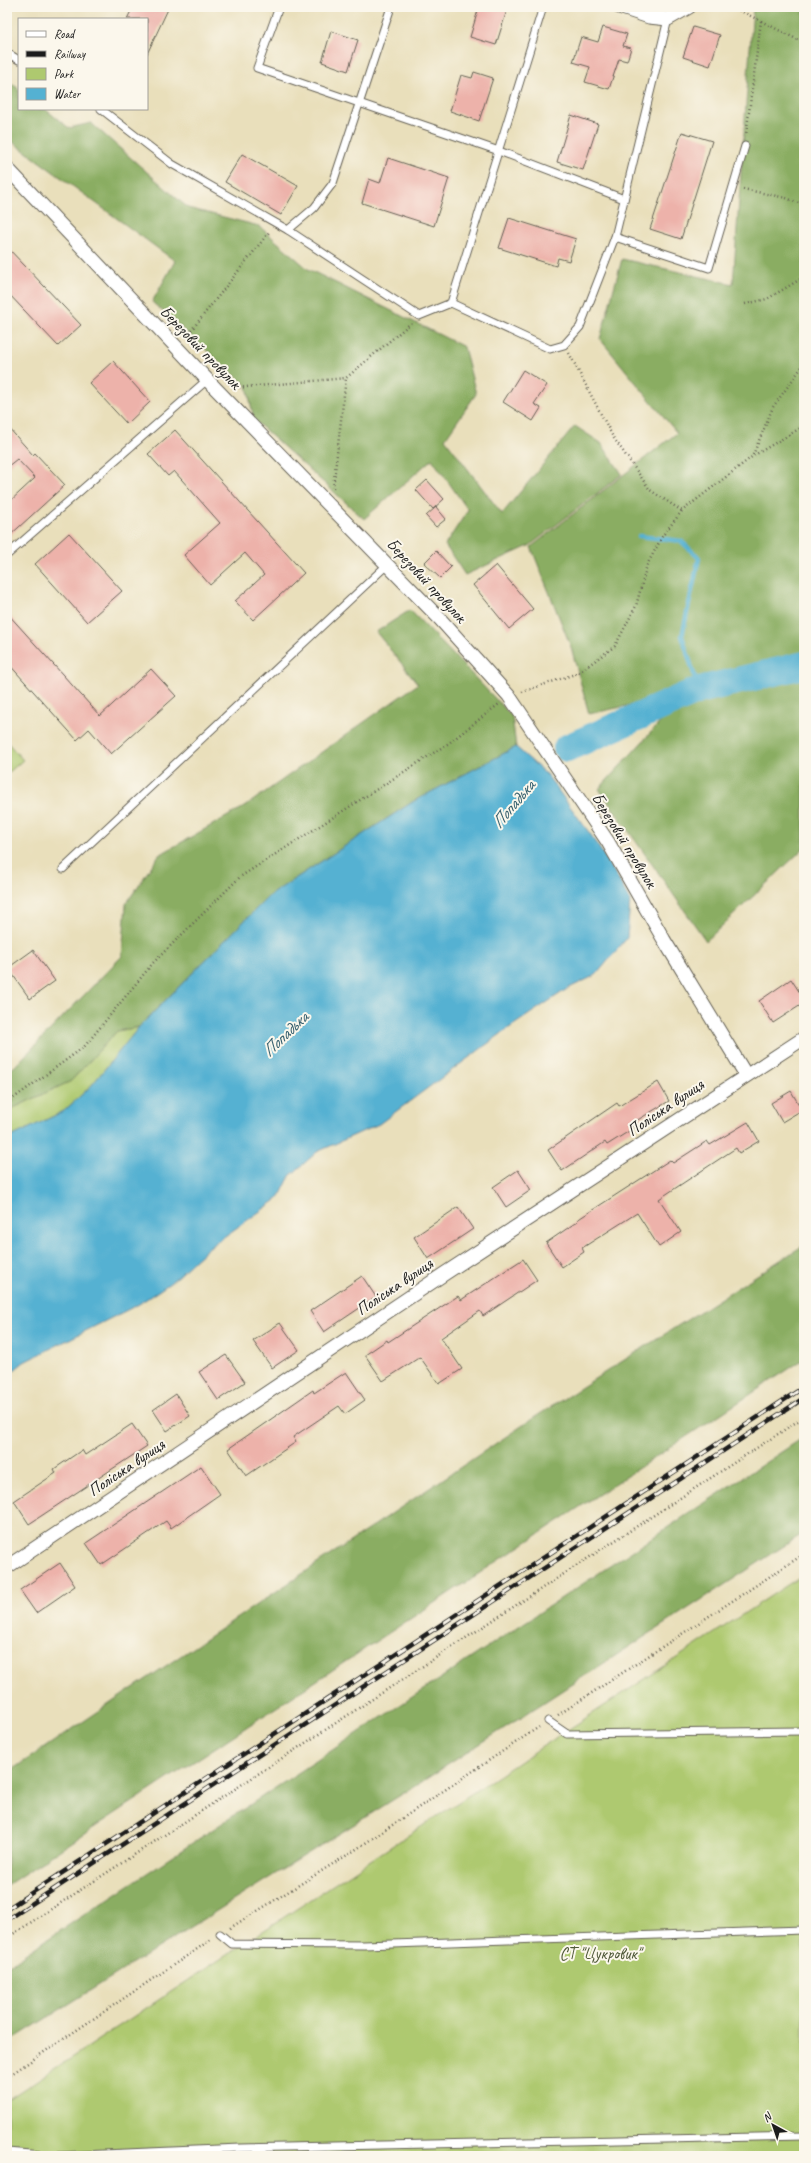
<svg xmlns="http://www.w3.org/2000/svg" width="811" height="2163" font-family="Caveat,sans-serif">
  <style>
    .green { fill: #aec96f; stroke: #657246 }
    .forest { fill: #8aad62; stroke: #53643f }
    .water { fill: #54b1d2; stroke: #386677 }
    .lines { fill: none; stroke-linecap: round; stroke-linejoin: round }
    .stream { stroke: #54b1d2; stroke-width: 4.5 }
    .river { stroke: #54b1d2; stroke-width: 28 }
    .building { fill: #edb2aa }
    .service-casing { stroke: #646054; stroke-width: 9 }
    .minor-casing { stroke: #646054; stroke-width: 15 }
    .path { stroke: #646054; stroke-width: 2.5; stroke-dasharray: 1 3; stroke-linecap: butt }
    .service { stroke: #fff; stroke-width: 7 }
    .minor { stroke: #fff; stroke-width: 13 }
    .rail-casing { stroke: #1c1c1c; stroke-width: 4.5 }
    .rail { stroke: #fbf7ec; stroke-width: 3; stroke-dasharray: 9; stroke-linecap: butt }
    .labels { text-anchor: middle; stroke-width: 4; stroke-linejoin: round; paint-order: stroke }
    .street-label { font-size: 17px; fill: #1c1c1c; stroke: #fbf7ec }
    .park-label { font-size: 17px; fill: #4f5939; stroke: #fbf7ec }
    .water-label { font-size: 18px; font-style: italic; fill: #355f6e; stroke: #fbf7ec }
  </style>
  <rect width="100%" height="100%" fill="#fbf7ec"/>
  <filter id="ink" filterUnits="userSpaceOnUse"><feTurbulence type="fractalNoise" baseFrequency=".025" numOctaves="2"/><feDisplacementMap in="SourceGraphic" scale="8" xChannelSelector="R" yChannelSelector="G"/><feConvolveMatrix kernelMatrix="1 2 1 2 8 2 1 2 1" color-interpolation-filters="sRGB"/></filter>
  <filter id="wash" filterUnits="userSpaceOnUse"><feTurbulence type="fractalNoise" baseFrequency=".012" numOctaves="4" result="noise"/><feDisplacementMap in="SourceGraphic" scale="16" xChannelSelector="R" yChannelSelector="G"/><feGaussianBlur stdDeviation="0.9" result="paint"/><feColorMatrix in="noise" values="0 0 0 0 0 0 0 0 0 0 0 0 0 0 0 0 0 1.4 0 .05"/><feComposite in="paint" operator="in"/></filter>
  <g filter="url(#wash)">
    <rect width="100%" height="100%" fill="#e9dfbb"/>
    <g class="green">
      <polygon points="7,742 23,760 7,774"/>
      <polygon points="139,1027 91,1086 64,1111 7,1139 7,1111 71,1081 117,1031"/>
      <polygon points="804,1574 804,2156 7,2156 7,2100"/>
    </g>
    <g class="forest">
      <polygon points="753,7 804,7 804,848 706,941 599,789 687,693 589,714 571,647 531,547 677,433 600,339 622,259 733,284"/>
      <polygon points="7,80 19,89 19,109 45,109 69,128 91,123 188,208 259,226 308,269 464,347 476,394 445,439 502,514 575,426 601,443 622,474 529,546 465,575 445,545 468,510 432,459 364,519 254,420 247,386 152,302 175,261 7,138"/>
      <polygon points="410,610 512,716 516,747 414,801 270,895 139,1027 117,1031 71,1081 7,1111 7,1070 14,1067 122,956 126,904 159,855 244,807 418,684 376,632"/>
      <polygon points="804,1245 804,1359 7,1885 7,1773 532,1419"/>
      <polygon points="804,1437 804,1533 423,1781 7,2043 7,1966"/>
    </g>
    <polygon class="water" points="516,747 547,775 591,835 616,875 630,901 627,938 596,975 567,989 509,1028 379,1124 317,1152 290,1176 279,1198 208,1248 170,1283 139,1304 24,1362 7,1376 7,1139 64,1111 91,1086 139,1027 270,895 414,801"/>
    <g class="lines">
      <polyline class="stream" points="639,536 681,541 699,558 682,636 699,690"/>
      <polyline class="river" points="567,748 699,690 804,665"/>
    </g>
    <g id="blocks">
      <g class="building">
        <polygon points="133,7 169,7 147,54 147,19 127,19"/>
        <polygon points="479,7 508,7 496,45 470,37"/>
        <polygon points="603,27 627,34 623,46 631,48 627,61 619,59 609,89 585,82 590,67 573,62 581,37 598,42"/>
        <polygon points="693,27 720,35 710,66 683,57"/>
        <polygon points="331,31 358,40 348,71 322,62"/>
        <polygon points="474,72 493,78 479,121 450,111 461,75 472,78"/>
        <polygon points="571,115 598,124 583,170 557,162"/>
        <polygon points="682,132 712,141 681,239 650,229"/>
        <polygon points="242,154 298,186 281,215 225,182"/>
        <polygon points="388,158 449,178 434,226 362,203 369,179 380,183"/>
        <polygon points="509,218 576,239 569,261 558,258 556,266 499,248"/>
        <polygon points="7,247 81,325 58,346 7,292"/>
        <polygon points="113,361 150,402 127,424 89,383"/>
        <polygon points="523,370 547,385 534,404 541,408 533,421 503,402"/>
        <polygon points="7,426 33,455 35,453 65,485 7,538 7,504 35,478 17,459 7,467"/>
        <polygon points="175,430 304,573 253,620 235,601 264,575 245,553 210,585 184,555 220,523 174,471 168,476 148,454"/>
        <polygon points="427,480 444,499 433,509 416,490"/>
        <polygon points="436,507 446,519 436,527 426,516"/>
        <polygon points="69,533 122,591 87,622 35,564"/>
        <polygon points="436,551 451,567 440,578 424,563"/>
        <polygon points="496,565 533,609 509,629 473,585"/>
        <polygon points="7,613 100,716 151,669 176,696 111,754 89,729 77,740 7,662"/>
        <polygon points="33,950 55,981 30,999 8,968"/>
        <polygon points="791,979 804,999 804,1003 773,1023 759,1001"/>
        <polygon points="658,1082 669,1101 631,1124 634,1128 607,1145 605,1142 562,1171 548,1150 617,1103 619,1106"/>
        <polygon points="791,1091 802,1110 782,1122 771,1103"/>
        <polygon points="748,1122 759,1141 739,1153 736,1148 659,1199 681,1232 659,1247 637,1213 582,1248 584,1252 562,1267 546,1243 578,1221 577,1220 670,1160 673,1163 707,1141 710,1145"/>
        <polygon points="518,1170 531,1190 506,1207 493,1187"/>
        <polygon points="458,1207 473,1229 428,1259 414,1237"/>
        <polygon points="523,1259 537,1280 483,1316 480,1311 441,1338 462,1369 439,1384 420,1357 383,1381 365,1355 387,1340 388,1342 458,1296 461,1300"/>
        <polygon points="362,1276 376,1297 324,1332 310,1311"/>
        <polygon points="280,1323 299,1350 272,1368 253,1341"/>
        <polygon points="226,1355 245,1382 218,1400 199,1372"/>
        <polygon points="346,1372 365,1400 345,1414 339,1406 293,1437 296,1442 246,1476 228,1449 313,1390 314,1393"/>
        <polygon points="176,1394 190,1416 167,1431 153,1410"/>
        <polygon points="132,1424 147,1446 29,1524 14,1501 56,1473 54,1469 82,1450 85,1455"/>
        <polygon points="201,1466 220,1494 171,1528 166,1521 101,1565 86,1543"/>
        <polygon points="60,1563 75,1586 36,1613 20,1590"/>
      </g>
    </g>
  </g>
  <g filter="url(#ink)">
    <use href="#blocks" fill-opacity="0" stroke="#646054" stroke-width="1"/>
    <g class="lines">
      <g class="service-casing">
        <g id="service">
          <polyline points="279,7 257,68 499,151 624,199"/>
          <polyline points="7,53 19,60"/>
          <polyline points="101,109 172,164 288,230 419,316 451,303 543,7"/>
          <polyline points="288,230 314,208 333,183 391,7"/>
          <polyline points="615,237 709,268 745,146"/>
          <polyline points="451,303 550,349 564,345 580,327 615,237 668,19"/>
          <polyline points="7,555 207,380"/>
          <polyline points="63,869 388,564"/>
          <polyline points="548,1721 567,1734 804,1731"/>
          <polyline points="220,1934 232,1944 364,1945 804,1930"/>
          <polyline points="7,2152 53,2156"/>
          <polyline points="57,2156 241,2148 804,2136"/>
        </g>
      </g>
      <g class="minor-casing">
        <g id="minor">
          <polyline points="619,7 649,17 668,19 689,7"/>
          <polyline points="7,168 216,389 440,619 509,696 608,842 664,940 746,1075"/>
          <polyline points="7,1567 444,1274 804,1038"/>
        </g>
      </g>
      <g class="path">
        <polyline points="732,7 761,21 746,135"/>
        <polyline points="761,21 804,43"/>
        <polyline points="743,189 786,198 804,205"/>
        <polyline points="745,304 767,299 804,277"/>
        <polyline points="186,337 270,231"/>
        <polyline points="569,353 613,437 650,490 682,511"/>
        <polyline points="235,388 346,378 411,323"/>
        <polyline points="753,455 773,407 804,364"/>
        <polyline points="333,488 346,378"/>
        <polyline points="522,692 578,673 615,646 636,606 647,565 663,535 682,511 753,456 804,426"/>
        <polyline points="7,1103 84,1047 153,963 240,877 449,743 499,704"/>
        <polyline points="558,1715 804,1554"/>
        <polyline points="230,1928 352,1852 539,1727"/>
        <polyline points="7,1938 804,1417"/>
        <polyline points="7,2077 212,1939"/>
      </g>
      <use href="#service" class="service"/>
      <use href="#minor" class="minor"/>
      <g class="rail-casing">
        <g id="rail">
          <polyline points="7,1909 804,1387"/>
          <polyline points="7,1920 804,1398"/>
        </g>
      </g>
      <use href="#rail" class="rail"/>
    </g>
  </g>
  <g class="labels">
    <g class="street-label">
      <text transform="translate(201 347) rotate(46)" y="6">Березовий провулок</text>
      <text transform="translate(427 580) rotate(47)" y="6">Березовий провулок</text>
      <text transform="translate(625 840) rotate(58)" y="6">Березовий провулок</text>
      <text transform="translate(665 1107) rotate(-34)" y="6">Поліська вулиця</text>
      <text transform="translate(394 1286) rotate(-34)" y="6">Поліська вулиця</text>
      <text transform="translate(126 1467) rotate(-34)" y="6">Поліська вулиця</text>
    </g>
    <g class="park-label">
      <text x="600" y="1959">СТ "Цукровик"</text>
    </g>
    <g class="water-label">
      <text transform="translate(513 804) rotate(-50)" y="6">Попадька</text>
      <text transform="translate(285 1034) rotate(-44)" y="6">Попадька</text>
    </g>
  </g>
  <rect width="811" height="2163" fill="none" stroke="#fbf7ec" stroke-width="24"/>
  <rect x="18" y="18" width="130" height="92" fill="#fbf7ec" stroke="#a29f99"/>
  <rect x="26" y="31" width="20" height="6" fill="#ffffff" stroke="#a29f99"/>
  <text x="54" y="38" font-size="12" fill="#1c1c1c">Road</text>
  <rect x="26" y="51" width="20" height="6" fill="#1c1c1c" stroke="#a29f99"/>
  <text x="54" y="58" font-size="12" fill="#1c1c1c">Railway</text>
  <rect x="26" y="68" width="20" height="12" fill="#aec96f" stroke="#a29f99"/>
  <text x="54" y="78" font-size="12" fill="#1c1c1c">Park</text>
  <rect x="26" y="88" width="20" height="12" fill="#54b1d2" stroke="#a29f99"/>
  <text x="54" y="98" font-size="12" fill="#1c1c1c">Water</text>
  <g transform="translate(773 2125) rotate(320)" stroke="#fbf7ec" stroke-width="3" paint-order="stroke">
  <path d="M0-3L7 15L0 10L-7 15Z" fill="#1c1c1c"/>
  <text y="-6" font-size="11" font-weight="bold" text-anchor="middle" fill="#1c1c1c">N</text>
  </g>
</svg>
